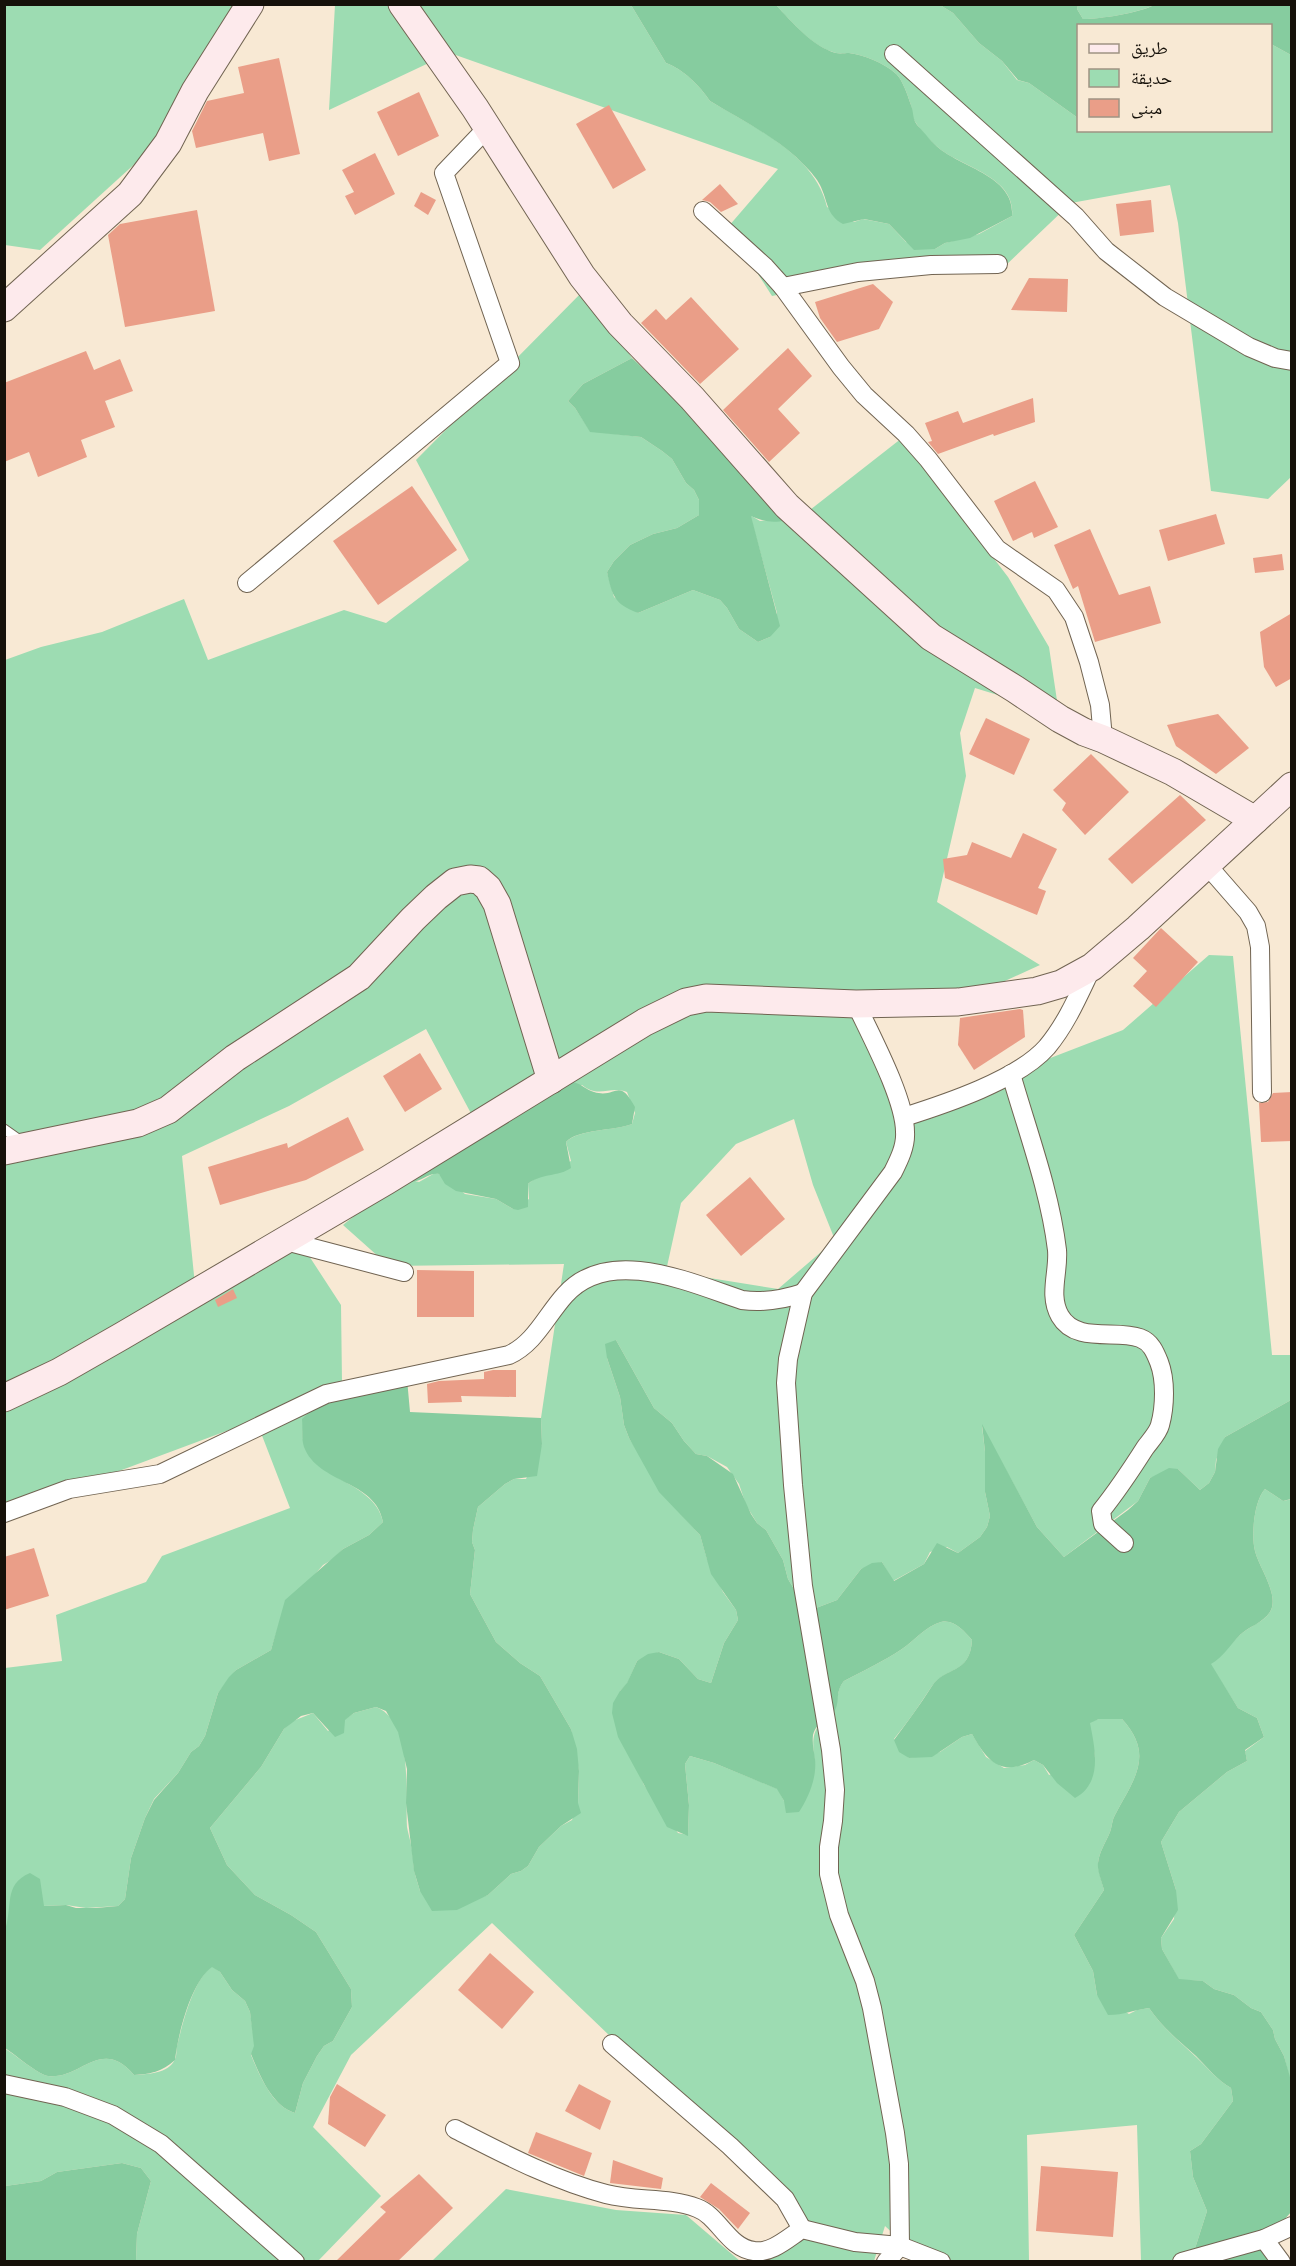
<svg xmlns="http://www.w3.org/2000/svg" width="1296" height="2266" font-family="Overpass,'Noto Naskh Arabic',sans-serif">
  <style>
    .green { fill: #9ddcb2; fill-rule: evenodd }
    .forest { fill: #86cc9f }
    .building { fill: #ea9e88 }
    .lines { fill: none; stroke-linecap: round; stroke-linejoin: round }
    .lane-casing { stroke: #716452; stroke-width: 11 }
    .street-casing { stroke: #716452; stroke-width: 20 }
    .secondary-casing { stroke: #716452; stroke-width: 29 }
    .lane { stroke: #fff; stroke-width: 9 }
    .street { stroke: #fff; stroke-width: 18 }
    .secondary { stroke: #fdeaec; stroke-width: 27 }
  </style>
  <rect width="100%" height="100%" fill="#f8e9d4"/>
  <g class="green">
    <polygon points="5,5 241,5 150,150 40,250 5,245"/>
    <path d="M335,5H631L666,63C683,69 700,86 710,101C753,127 815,154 827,207L854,222L863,219L889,224L906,242L935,249L945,243L979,234L1012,216C1016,177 964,168 940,149C931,142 918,128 913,118C911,114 912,109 911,105C908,96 902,78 895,73C884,63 864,55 849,53C845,53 840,54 836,53C811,46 792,22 776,5H940L953,13L979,43L1002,61L1017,80L1029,83L1078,118V130H1270L1271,44L1291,55V477L1268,499L1211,491L1178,223L1170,185L1071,203L1004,267L921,266L772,296L728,227L778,169L450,53L329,110Z"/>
    <path d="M1078,5H1154C1138,13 1101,19 1083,19L1077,9Z"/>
    <path d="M587,287L632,358L583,384L568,401L575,408L590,431L641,437L662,451L672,459L686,483L694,490L699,500V515L677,528L653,534L630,545L614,561L607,572L614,597L638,613L693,590L720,600L727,608L739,629L758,642L770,637L777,613L750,515L760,521L801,517L902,438L1008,577L1049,647L1059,714L975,688L960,733L966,776L937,902L1040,965L959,1002L865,1010L908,1113L1123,1030L1209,955L1233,956L1272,1355H1291V1400L1225,1437L1216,1460L1215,1472L1209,1483L1200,1490L1178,1469L1150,1478L1138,1501L1064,1557L1037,1527L982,1426L985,1452V1492L990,1516L987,1527L980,1537L958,1553L947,1547L930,1552L924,1564L893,1581L882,1562L861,1569L837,1600L816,1608L803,1602L797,1594L788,1579L783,1560L766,1530L757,1523L746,1505L739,1484L727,1467L707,1456L696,1454L684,1441L672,1423L654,1408L616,1340L607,1358L620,1397L624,1425L629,1438L669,1501L700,1535L707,1559L723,1592L736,1610L738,1620L724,1643L711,1683L698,1679L679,1659L659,1652L637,1661L627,1684L620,1691L639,1774L644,1785L678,1833L688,1835L689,1805L685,1764L690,1756L714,1763L778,1789L784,1801L815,1762C809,1726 819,1729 835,1702C840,1695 836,1691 844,1681C863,1671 884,1661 902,1649C914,1641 926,1626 941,1622C954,1619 964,1631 972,1640C970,1675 946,1666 932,1686C920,1704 908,1722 894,1739L909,1758L940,1752L962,1737L972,1734L986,1757L1004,1768L1025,1765L1034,1760L1043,1765L1049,1775L1095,1757L1089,1722L1099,1719H1122C1155,1755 1134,1779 1115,1815C1112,1820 1112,1827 1110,1832C1106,1842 1099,1852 1098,1863C1098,1871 1102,1882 1104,1890L1074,1935L1093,1971L1097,1995L1129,2014L1137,2010L1149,2008C1162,2027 1179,2041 1195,2056C1207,2067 1217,2080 1231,2088L1233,2101L1201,2144L1190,2151L1193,2177L1207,2211L1191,2261H1141L1137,2125L1027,2135L1029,2261H936L899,2239L885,2226L874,2261H765L802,2220L492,1923L351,2055L313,2127L381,2196L318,2261H136L137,2234L151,2181L141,2168L122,2163L57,2172L41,2181L5,2186L4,2048C16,2055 37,2074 48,2076C81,2080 101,2036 134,2075C146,2074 169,2074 175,2059C177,2056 176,2050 177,2046C183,2022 193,1981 212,1966L220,1972L232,1990L245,2001L250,2012L255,2046L251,2055C260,2076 272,2106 295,2113L303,2083L317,2056L324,2046L333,2041L352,2007L351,1989L316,1932L291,1915L255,1895L227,1865L210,1828L261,1767L284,1729L293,1721L313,1713L328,1731L354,1713L376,1707C414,1722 405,1793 407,1827C408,1833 410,1839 411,1845C413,1853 413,1861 414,1869C415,1876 418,1884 420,1891L479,1898L488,1895L511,1874L521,1871L528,1866L539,1847L561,1826L572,1820L578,1804L579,1771L571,1729L540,1676L520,1663L496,1642L470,1594L475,1550L472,1542L473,1530L478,1507L505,1484L514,1479H526L542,1444L541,1418L564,1264L389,1266L343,1225L401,1178L419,1182L435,1173L439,1174L465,1194L496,1199L513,1209L529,1199L528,1184L533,1180L571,1161L566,1142C579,1129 613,1131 632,1124L635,1113L627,1092C610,1085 599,1099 582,1085L474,1119L426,1029L289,1106L182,1156L196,1295L298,1239L341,1305L342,1382L303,1428C296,1479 375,1477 383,1522L369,1535L343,1549L333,1559L323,1565L283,1611L271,1650L236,1670L218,1693L205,1736L199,1746L191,1752L178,1773L154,1799L145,1818L131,1858L125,1899L118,1906L86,1908L66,1905L43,1906L11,1897L10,1920L5,1933V1668L62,1661L56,1615L146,1582L162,1556L290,1508L256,1420L111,1474L5,1508V660L41,647L102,632L184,599L208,660L344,610L386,623L469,560L416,460ZM794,1119L813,1185L835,1240L778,1289L666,1271L681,1203L736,1144Z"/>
    <path d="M1265,1489L1283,1501L1292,1499L1291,2084L1284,2056L1275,2039L1273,2030L1261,2012L1251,2008L1234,1995L1214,1989L1203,1981L1179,1980L1162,1949L1161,1938L1174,1919L1176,1890L1161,1842L1179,1812L1227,1772L1247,1761L1245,1751L1264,1737L1257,1718L1238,1708L1210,1664C1221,1654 1230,1644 1240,1635C1249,1626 1263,1623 1270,1612C1280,1595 1259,1568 1255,1551C1251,1535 1254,1501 1265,1489Z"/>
    <polygon points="506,2189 616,2210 686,2215 740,2261 432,2261"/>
  </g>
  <g class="forest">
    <path d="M631,5H776C791,21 813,47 836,53C840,54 845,53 849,53C864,55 884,63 895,73C902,78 908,96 911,105C914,113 912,119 918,126C925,133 932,143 940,149C964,168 1015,177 1012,216L970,238L945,243L935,249L914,250L889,224L864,219L843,224C826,215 828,201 820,185C817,179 811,172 806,167C780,139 743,121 710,101C700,86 683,69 666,63Z"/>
    <path d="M940,5H1078L1077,9L1083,19C1100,19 1139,13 1154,5H1291V55L1271,44L1270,26H1078V118L1029,83L1018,80L1002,61L979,43L953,13Z"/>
    <path d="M632,358L801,517C779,522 771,525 751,516L780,626L770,637L758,642L739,629L727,608L720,600L693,590L638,613C614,604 612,595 607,572L614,561L630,545L653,534L677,528L699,515V500L694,490L686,483L672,459L662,451L641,437L590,432L575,408L568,401L583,384Z"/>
    <path d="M572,1082C581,1083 586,1090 594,1092C617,1099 618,1076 635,1107L632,1124C614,1131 578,1129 566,1142L571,1168C558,1177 541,1173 528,1184V1207L518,1210L513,1209L496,1199L456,1191L445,1184L439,1174C427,1172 420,1185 406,1181Z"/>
    <path d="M616,1340L654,1408L672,1423L684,1441L696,1454L707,1456L733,1474L751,1514L757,1523L766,1530L783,1560L788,1579L797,1594L803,1602L816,1608L837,1600L861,1569L872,1563L882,1562L894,1581L924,1564L937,1543L958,1553L980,1537L987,1527L990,1516L985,1492V1452L982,1424L1037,1527L1064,1557L1128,1510L1138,1501L1150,1478L1169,1468L1178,1469L1200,1490L1209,1483L1215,1472L1218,1449L1225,1437L1291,1400V1499L1283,1501L1265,1489C1254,1501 1251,1535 1255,1551C1259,1568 1280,1595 1270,1612C1263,1623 1248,1627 1240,1635C1230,1645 1223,1657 1211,1664L1238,1708L1257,1718L1264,1737L1245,1750L1247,1761L1227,1772L1179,1812L1161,1842L1176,1890L1178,1910L1161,1938L1162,1949L1179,1979L1203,1981L1214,1989L1234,1995L1251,2008L1261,2012L1273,2030L1275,2039L1284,2056L1292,2084V2211L1283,2221L1277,2242L1285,2261H1191L1207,2211L1193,2177L1190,2151L1201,2144L1233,2101L1231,2088C1217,2080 1207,2067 1196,2056C1179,2041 1162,2027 1149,2008C1133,2010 1125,2015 1108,2015L1097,1995L1093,1971L1074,1935L1104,1890C1102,1882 1097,1871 1098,1863C1099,1852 1106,1842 1110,1832C1112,1827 1112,1820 1115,1815C1134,1779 1155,1755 1122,1719H1099L1090,1723C1095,1749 1103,1783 1075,1798L1057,1783L1043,1765L1034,1760C1002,1777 988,1763 972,1734L962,1737L932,1757L909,1758L899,1752L894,1740C907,1722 920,1705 932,1686C945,1666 970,1675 972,1640C964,1631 954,1619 941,1622C926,1626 914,1641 902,1649C884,1661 863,1671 844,1681C834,1694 841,1701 834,1712C828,1723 817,1720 813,1735C812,1744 814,1751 815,1759C817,1777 809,1797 799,1812L786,1813L784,1801L777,1789L714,1763L690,1756L685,1764L689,1805L688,1836L667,1827L618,1737L612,1713L613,1703L620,1691L627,1683L637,1661L648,1654L659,1652L679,1659L698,1679L711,1683L724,1643L738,1620L736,1610L711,1574L700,1535L659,1492L629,1438L624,1425L620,1397L607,1358L605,1344Z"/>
    <path d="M407,1379L410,1412L541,1418L542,1444L537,1476L514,1479L505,1484L478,1507L473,1530L472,1542L475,1550L470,1594L496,1642L520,1663L540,1676L571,1729L577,1749L579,1771L578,1803L581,1813L561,1826L539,1847L528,1866L521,1871L511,1874L488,1895L457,1910L432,1911L420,1891L414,1871L406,1803L407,1769L398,1732L386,1711L376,1707L354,1713L345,1720L344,1733L335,1737L313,1713L301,1716L284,1729L261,1767L210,1828L227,1865L255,1895L291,1915L316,1932L351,1989L352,2007L333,2041L324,2046L317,2056L303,2083L295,2113C272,2106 260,2076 251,2054L254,2046L250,2012L245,2001L232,1990L220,1972L212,1967C191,1982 178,2034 175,2060C162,2072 150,2074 134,2075C101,2036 81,2080 48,2076C37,2074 16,2055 5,2048L4,1933C14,1907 2,1885 30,1873L40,1879L44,1906L66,1905L76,1908H96L118,1906L125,1899L131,1858L145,1818L154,1800L178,1773L191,1752L199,1746L205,1736L218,1693L229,1677L236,1670L271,1650L285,1600L343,1549L369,1535L383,1522C376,1480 318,1484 304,1447C301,1438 303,1429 302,1419L342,1382Z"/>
    <polygon points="122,2163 141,2168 151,2181 137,2234 136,2261 5,2261 5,2186 41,2181 57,2172"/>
  </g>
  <g class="building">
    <polygon points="279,58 300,154 269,161 263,133 196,148 192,131 207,101 244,93 238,67"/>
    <polygon points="419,92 439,136 398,156 377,112"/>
    <polygon points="609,105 646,170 613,189 576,124"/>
    <polygon points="375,153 395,194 355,215 345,196 354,192 342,170"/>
    <polygon points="720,184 738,204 721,212 710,202 702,200"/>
    <polygon points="421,192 436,200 428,215 414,206"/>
    <polygon points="1151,200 1154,232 1120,236 1116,204"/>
    <polygon points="197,210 215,311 125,327 108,235 120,224"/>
    <polygon points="1029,278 1068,279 1067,312 1011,310"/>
    <polygon points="873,284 893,302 879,329 837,342 820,318 815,302"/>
    <polygon points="691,297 739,349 700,384 641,323 656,309 666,320"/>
    <polygon points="788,348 812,376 778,409 800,433 769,462 723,410"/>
    <polygon points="86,351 94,370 120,359 133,391 105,401 115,427 81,440 87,457 38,477 29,452 4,462 4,383"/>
    <polygon points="1033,398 1035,422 994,436 993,434 938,454 928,442 932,441 925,423 958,411 963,423"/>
    <polygon points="1035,481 1058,527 1034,538 1032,532 1013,541 994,501"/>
    <polygon points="412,486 457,550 378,605 333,541"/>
    <polygon points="1216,514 1225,544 1168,561 1159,530"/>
    <polygon points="1090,529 1119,595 1150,586 1161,623 1095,642 1078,586 1073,589 1054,545"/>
    <polygon points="1282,554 1284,570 1255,573 1253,558"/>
    <polygon points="1292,613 1292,678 1276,687 1264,667 1260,632"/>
    <polygon points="1218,714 1249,748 1216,774 1176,746 1167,725"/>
    <polygon points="986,718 1030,739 1014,775 969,754"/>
    <polygon points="1091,754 1129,792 1085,835 1062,810 1066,803 1053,790"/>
    <polygon points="1180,795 1206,820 1132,884 1108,859"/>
    <polygon points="1023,833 1057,849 1038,888 1046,891 1037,915 945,878 943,859 967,855 972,842 1011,858"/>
    <polygon points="1161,928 1198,962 1156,1007 1133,986 1147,971 1133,958"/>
    <polygon points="1020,1009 1023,1010 1025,1037 974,1070 958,1045 960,1018"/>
    <polygon points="420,1053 442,1089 405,1112 383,1076"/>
    <polygon points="1292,1092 1292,1141 1261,1142 1259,1103 1268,1102 1273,1093"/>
    <polygon points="348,1117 364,1150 306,1180 220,1205 208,1167 287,1143 288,1148"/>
    <polygon points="750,1177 785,1219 741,1256 706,1215"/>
    <polygon points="417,1270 474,1271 474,1317 417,1317"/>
    <polygon points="233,1289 237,1298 218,1307 215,1300"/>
    <polygon points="493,1370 516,1370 516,1397 461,1396 462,1402 428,1403 427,1384 439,1381 484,1379 484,1372"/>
    <polygon points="34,1548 49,1596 4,1610 4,1557"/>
    <polygon points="490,1953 534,1992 502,2029 458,1990"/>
    <polygon points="337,2084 386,2115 365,2147 328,2124 330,2097"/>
    <polygon points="579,2084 611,2101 600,2130 565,2111"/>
    <polygon points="536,2132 592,2153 584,2176 528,2153"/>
    <polygon points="613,2160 663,2178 661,2189 610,2183"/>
    <polygon points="1041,2166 1118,2172 1113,2237 1036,2231"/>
    <polygon points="419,2174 453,2208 397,2262 335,2262 386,2212 380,2207"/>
    <polygon points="711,2183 750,2213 738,2229 719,2209 700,2197"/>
  </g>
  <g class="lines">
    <g class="lane-casing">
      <polyline id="lane" points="4,1129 21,1141"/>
    </g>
    <g class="street-casing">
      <g id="street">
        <polyline points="894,54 1076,217 1106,251 1165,297 1249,347 1275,358 1292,361"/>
        <polyline points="703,211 765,267 783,287"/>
        <polyline points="998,264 931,265 858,272 783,287 841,367 864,395 906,434 928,459 997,549 1056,590 1074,617 1089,662 1100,705 1103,739"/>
        <polyline points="247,583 510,363 444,173 488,127"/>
        <polyline points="1207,865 1248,912 1256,926 1260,947 1262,1093"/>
        <path d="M856,1004C871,1036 905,1099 905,1132C906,1146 899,1160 893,1172L803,1293L788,1359L786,1383L793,1485L803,1586L831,1750L835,1790L833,1821L829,1847V1874L839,1915L865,1981L872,2008L895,2133L899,2164L900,2246L886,2262"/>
        <path d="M1011,1074C1027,1130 1050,1191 1057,1250C1059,1272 1048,1295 1060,1316C1076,1344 1116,1329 1140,1338C1151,1342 1155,1352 1159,1362C1166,1380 1165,1407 1160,1425C1158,1433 1150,1441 1145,1448C1131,1470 1117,1491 1101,1511L1103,1524L1124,1543"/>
        <path d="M904,1117C945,1104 1018,1080 1047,1047C1067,1023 1079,994 1092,967"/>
        <polyline points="282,1240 404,1272"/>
        <path d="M4,1513L69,1489L160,1474L326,1394L509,1355C535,1343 546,1316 565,1295C609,1245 691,1283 742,1300C764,1303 782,1300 803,1293"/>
        <polyline points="612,2044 730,2146 785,2199 802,2229"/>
        <polyline points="4,2084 65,2097 113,2115 161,2144 295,2262"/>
        <path d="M455,2129C504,2154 553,2180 606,2194C636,2202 668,2197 697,2208C719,2216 728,2248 754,2251C771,2254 788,2238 802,2229L855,2242L900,2246L941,2262"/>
        <polyline points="1264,2239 1281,2262"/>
        <polyline points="1182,2262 1264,2239 1292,2226"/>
      </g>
    </g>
    <g class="secondary-casing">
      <g id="secondary">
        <polyline points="402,4 475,108 582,276 620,324 692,398 787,506 931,637 1015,689 1060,719 1084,732 1103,739 1173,772 1255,820"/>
        <polyline points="4,308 130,194 168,143 195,91 250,4"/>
        <polyline points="4,1151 138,1123 168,1110 235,1058 359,977 413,919 436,897 455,882 470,879 479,880 488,888 497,904 551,1080"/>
        <polyline points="4,1398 59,1372 122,1336 386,1181 645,1022 686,1002 706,998 856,1004 958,1002 1037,991 1061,984 1092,967 1138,928 1292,786"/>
      </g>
    </g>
    <use href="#lane" class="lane"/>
    <use href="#street" class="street"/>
    <use href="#secondary" class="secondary"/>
  </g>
  <rect width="1296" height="2266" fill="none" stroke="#16110a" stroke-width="12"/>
  <rect x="1077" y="24" width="195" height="108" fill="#f8e9d4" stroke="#9e9383" stroke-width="1.5"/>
  <rect x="1089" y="44" width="30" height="9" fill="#fdeaec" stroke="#9e9383" stroke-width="1.5"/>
  <text x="1131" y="54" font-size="18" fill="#16110a">طريق</text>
  <rect x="1089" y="69" width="30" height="18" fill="#9ddcb2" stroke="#9e9383" stroke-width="1.5"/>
  <text x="1131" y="84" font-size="18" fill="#16110a">حديقة</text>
  <rect x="1089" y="99" width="30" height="18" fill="#ea9e88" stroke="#9e9383" stroke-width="1.5"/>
  <text x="1131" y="114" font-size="18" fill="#16110a">مبنى</text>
</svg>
